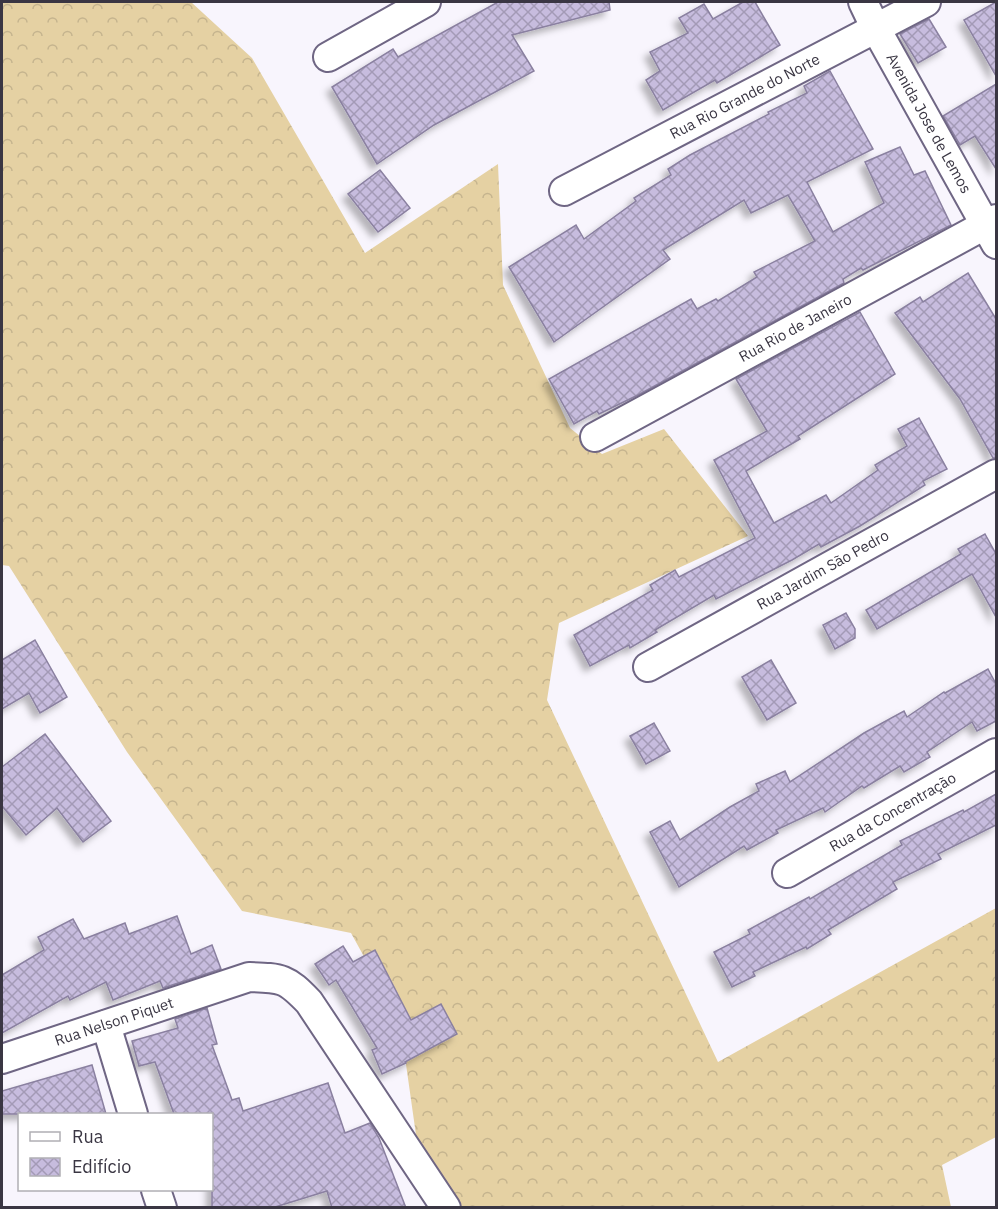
<svg xmlns="http://www.w3.org/2000/svg" width="998" height="1209" font-family="'IBM Plex Sans',sans-serif">
  <style>
    .forest { fill: url(#forest-crowns) }
    .building { fill: url(#building-cross-hatch); stroke: #8a80a0; stroke-width: 1.5; filter: url(#shadow) }
    .lines { fill: none; stroke-linecap: round; stroke-linejoin: round }
    .minor-casing { stroke: #6f6684; stroke-width: 32 }
    .minor { stroke: #fff; stroke-width: 28 }
    .labels { text-anchor: middle; stroke-width: 4.5; stroke-linejoin: round; paint-order: stroke }
    .street-label { font-size: 15px; fill: #3a3643; stroke: #fff }
  </style>
  <defs>
    <pattern id="forest-crowns" width="20" height="18" patternUnits="userSpaceOnUse" patternTransform="scale(1.5)"><rect width="20" height="18" fill="#e5d1a3"/><path d="M2 6a3 3 0 1 1 6 0M12 15a3 3 0 1 1 6 0" fill="none" stroke="#c5b48e"/></pattern>
    <pattern id="building-cross-hatch" width="8" height="8" patternUnits="userSpaceOnUse" patternTransform="scale(1.5)"><rect width="8" height="8" fill="#c7bcde"/><path d="M0 0l8 8M0 8l8-8" fill="none" stroke="#a39ab6"/></pattern>
    <filter id="shadow"><feDropShadow dx="-5.5" dy="5.5" stdDeviation="3" flood-color="#0004"/></filter>
  </defs>
  <rect width="100%" height="100%" fill="#f8f5fd"/>
  <polygon class="forest" points="2,2 191,2 252,58 365,253 498,164 503,285 570,428 602,454 664,429 748,536 559,623 547,700 718,1062 996,908 996,1137 942,1165 951,1207 462,1207 418,1149 400,1022 351,933 242,911 127,752 9,566 2,565"/>
  <g class="building">
    <polygon points="498,2 609,2 610,10 512,35 534,71 434,125 377,164 332,87 393,49 398,57"/>
    <polygon points="743,2 755,2 780,45 717,83 715,80 663,110 646,80 660,71 650,52 688,33 679,18 704,4 713,19"/>
    <polygon points="996,2 996,76 964,20"/>
    <polygon points="929,19 946,47 918,63 900,34"/>
    <polygon points="830,71 873,149 807,182 833,232 884,203 865,162 900,147 914,175 925,171 951,225 863,270 861,268 843,279 844,283 638,395 599,414 597,411 574,424 549,379 691,299 697,309 716,299 718,301 757,277 754,272 815,241 788,195 751,213 744,200 663,250 670,259 554,342 509,267 576,225 584,239 636,201 634,198 671,175 668,169 690,155 769,114 768,112 807,93 804,86"/>
    <polygon points="996,84 996,169 975,136 960,145 943,116"/>
    <polygon points="380,170 410,208 378,232 348,194"/>
    <polygon points="968,273 996,319 996,458 993,458 960,399 895,313 920,297 923,302"/>
    <polygon points="860,312 895,374 798,436 800,439 746,471 774,523 826,495 831,503 878,470 875,465 907,446 898,429 919,418 947,469 923,481 925,485 860,526 821,547 819,544 792,560 716,599 714,595 655,630 657,632 630,648 629,645 590,666 574,635 653,590 650,585 675,570 679,577 755,538 714,460 767,431 736,379"/>
    <polygon points="985,534 996,554 996,617 972,574 877,629 866,610 961,554 958,549"/>
    <polygon points="846,613 855,629 855,638 835,649 823,625"/>
    <polygon points="35,640 67,697 40,713 29,693 2,709 2,660"/>
    <polygon points="771,660 796,703 767,720 742,677"/>
    <polygon points="988,669 996,684 996,721 977,731 972,722 927,752 930,757 904,772 900,766 864,788 862,786 825,812 823,808 776,830 778,833 747,850 744,846 679,887 650,832 670,821 680,840 730,807 759,791 756,784 785,771 790,782 864,733 904,711 907,717 944,692 945,693"/>
    <polygon points="654,723 670,751 646,764 630,736"/>
    <polygon points="45,734 111,821 83,842 57,808 26,835 2,806 2,767"/>
    <polygon points="996,794 996,825 938,854 941,859 893,882 897,889 828,930 831,934 807,949 806,947 753,972 755,976 732,987 714,952 750,934 748,930 809,897 810,899 902,845 900,841 963,810 964,812"/>
    <polygon points="177,916 191,954 212,945 221,969 163,988 160,981 113,1000 106,982 70,1000 68,996 2,1033 2,975 44,950 38,937 73,919 84,939 125,923 129,934"/>
    <polygon points="343,946 353,962 375,950 411,1020 441,1004 457,1034 405,1062 406,1063 382,1074 372,1050 377,1048 336,980 329,985 315,964"/>
    <polygon points="207,1008 217,1044 212,1045 232,1100 239,1098 243,1111 328,1083 345,1133 370,1123 379,1138 406,1208 332,1208 327,1191 272,1208 212,1208 212,1114 174,1114 155,1062 139,1066 132,1041 178,1028 175,1019"/>
    <polygon points="92,1065 106,1114 2,1114 2,1091"/>
  </g>
  <g class="lines">
    <g class="minor-casing">
      <g id="minor">
        <path id="s1" d="M863,2L875,27L996,244"/>
        <polyline points="328,57 426,2"/>
        <path id="s2" d="M564,191L926,2"/>
        <path id="s3" d="M595,437L996,219"/>
        <path id="s4" d="M648,667L996,474"/>
        <path id="s5" d="M787,873L996,753"/>
        <polyline points="106,1025 133,1114"/>
        <path id="s6" d="M2,1059L249,977C282,978 286,978 309,1002L446,1208"/>
        <polyline points="156,1190 162,1208"/>
      </g>
    </g>
    <use href="#minor" class="minor"/>
  </g>
  <g class="labels">
    <g class="street-label">
      <text dy="5" stroke="none"><textPath href="#s2" startOffset="204">Rua Rio Grande do Norte</textPath></text>
      <text dy="5" stroke="none"><textPath href="#s1" startOffset="138">Avenida Jose de Lemos</textPath></text>
      <text dy="5" stroke="none"><textPath href="#s3" startOffset="228">Rua Rio de Janeiro</textPath></text>
      <text dy="5" stroke="none"><textPath href="#s4" startOffset="200">Rua Jardim São Pedro</textPath></text>
      <text dy="5" stroke="none"><textPath href="#s5" startOffset="122">Rua da Concentração</textPath></text>
      <text dy="5" stroke="none"><textPath href="#s6" startOffset="118">Rua Nelson Piquet</textPath></text>
    </g>
  </g>
  <rect width="998" height="1209" fill="none" stroke="#3a3643" stroke-width="6"/>
  <rect x="18" y="1113" width="195" height="78" fill="#ffffff" stroke="#b0afb4" stroke-width="1.5"/>
  <rect x="30" y="1132" width="30" height="9" fill="#ffffff" stroke="#b0afb4" stroke-width="1.5"/>
  <text x="72" y="1143" font-size="18" fill="#3a3643">Rua</text>
  <rect x="30" y="1158" width="30" height="18" fill="url(#building-cross-hatch)" stroke="#b0afb4" stroke-width="1.5"/>
  <text x="72" y="1173" font-size="18" fill="#3a3643">Edifício</text>
</svg>
